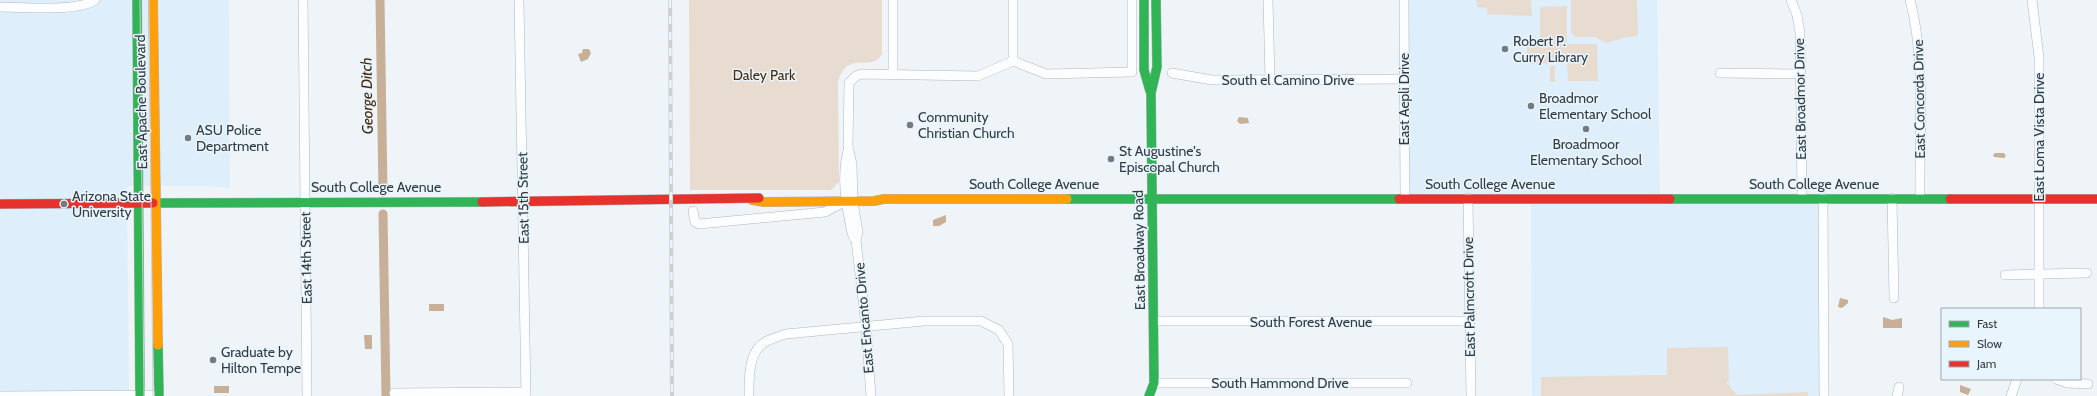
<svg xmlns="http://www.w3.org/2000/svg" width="2097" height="396" font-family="Cabin,sans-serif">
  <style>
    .built { fill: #deeefb }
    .green { fill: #e8dbcf }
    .water { fill: #c7af98 }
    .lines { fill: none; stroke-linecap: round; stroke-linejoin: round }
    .canal { stroke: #c7af98; stroke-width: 9 }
    .street-casing { stroke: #b0b6ba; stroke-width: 10 }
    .fast-casing { stroke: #b0b6ba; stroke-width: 10 }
    .slow-casing { stroke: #b0b6ba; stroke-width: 10 }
    .jam-casing { stroke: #b0b6ba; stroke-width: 10 }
    .street { stroke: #fcfdfe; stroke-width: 9 }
    .fast { stroke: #30b455; stroke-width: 9 }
    .slow { stroke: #ff9f0a; stroke-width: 9 }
    .jam { stroke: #e5322d; stroke-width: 9 }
    .tram { stroke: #cecfd1; stroke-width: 1 }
    .rail-casing { stroke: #cecfd1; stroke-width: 4 }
    .rail { stroke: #e9f5fd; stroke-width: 2.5; stroke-dasharray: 8; stroke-linecap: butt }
    .poi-dot { fill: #747b80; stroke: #e9f5fd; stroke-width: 1.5 }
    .labels { text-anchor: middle; stroke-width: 3; stroke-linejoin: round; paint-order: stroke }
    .poi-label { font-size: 14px; fill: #333a40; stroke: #e9f5fd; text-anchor: start }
    .park-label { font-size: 14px; fill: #452b0e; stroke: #e9f5fd }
    .street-label { font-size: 14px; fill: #333a40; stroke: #e9f5fd }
    .water-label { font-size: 15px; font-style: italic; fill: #43280c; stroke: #e9f5fd }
  </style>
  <rect width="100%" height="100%" fill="#eef4f8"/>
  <g class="built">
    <polygon points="0,0 229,0 230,188 204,186 127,186 129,396 0,396"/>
    <polygon points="1404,0 1657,0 1660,198 1823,198 1824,396 1532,396 1531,199 1405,198"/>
  </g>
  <g class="green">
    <path d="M689,0H882V54C870,74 848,48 838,82L839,182L831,190H690Z"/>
    <polygon points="1476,0 1531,0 1532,16 1487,14 1487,8 1477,7"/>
    <polygon points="1571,0 1637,0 1638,36 1627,37 1606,43 1595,37 1575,37 1571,32"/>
    <polygon points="1567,6 1567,44 1597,44 1598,81 1568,81 1567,63 1527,64 1527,45 1540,45 1540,7"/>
    <rect x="1550" y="66" width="5" height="16"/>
    <polygon points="1728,347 1729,382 1726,382 1737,395 1808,392 1808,396 1541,396 1541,377 1667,375 1667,348"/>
  </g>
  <g class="water">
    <polygon points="583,49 589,49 591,53 588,59 581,62 578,54 582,53"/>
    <polygon points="1239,117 1248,118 1249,123 1240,124 1237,121"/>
    <polygon points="1995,153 2004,153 2006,156 2004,158 1994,157 1993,155"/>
    <polygon points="946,215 946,222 939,226 933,226 933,220"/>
    <polygon points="1840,298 1848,300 1848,303 1842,308 1838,307"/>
    <rect x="429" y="304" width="15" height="7"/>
    <polygon points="1883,317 1892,320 1902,318 1902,328 1883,328"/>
    <polygon points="364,335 372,335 372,349 365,349"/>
    <polygon points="1960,385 1971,389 1968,395 1960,392"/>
    <rect x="214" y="386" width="15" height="7"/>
  </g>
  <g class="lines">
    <g class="canal">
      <polyline points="380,0 383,192"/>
      <polyline points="383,214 386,396"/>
    </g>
    <g class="street-casing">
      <g id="street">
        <polyline points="303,0 307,396"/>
        <polyline points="519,0 526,396"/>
        <polyline points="893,0 893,73"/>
        <polyline points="1013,0 1013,61"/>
        <polyline points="1268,0 1270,80"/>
        <polyline points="1404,0 1405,198"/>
        <polyline points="1791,0 1797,15 1800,33 1802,198"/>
        <path d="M1910,0C1926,60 1919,135 1920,198"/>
        <polyline points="2032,0 2039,57 2039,309"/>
        <path d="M0,7C23,7 78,12 95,0"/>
        <polyline points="1172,73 1212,80 1404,79"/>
        <polyline points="1720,73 1801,74"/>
        <path d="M848,150C841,178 846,205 852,233L854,238"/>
        <polyline points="1468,198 1471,396"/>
        <polyline points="1823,198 1824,396"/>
        <polyline points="1892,198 1894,298"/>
        <polyline points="693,211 695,222 699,224 825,212 844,202"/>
        <polyline points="2005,275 2087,273"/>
        <polyline points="1153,321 1470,321"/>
        <polyline points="2056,379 2067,383 2088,384"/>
        <polyline points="1154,383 1407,383"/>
        <polyline points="394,393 526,392"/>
        <polyline points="0,396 159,395"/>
        <path d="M749,396C749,378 748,350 767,341C773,338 780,336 786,334L924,321H981L999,330L1008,344L1009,396"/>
        <polyline points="871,396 866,326 856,240 858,232 853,202 852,164 848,146 849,83 856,76 861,74 978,76 1013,61 1046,74 1132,72 1132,0"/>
        <polyline points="1897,396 1899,387"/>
        <polyline points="2011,396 2017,379"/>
      </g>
    </g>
    <g class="fast-casing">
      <g id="fast">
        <polyline points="137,0 140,396"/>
        <polyline points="1144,0 1144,70 1150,91"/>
        <polyline points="1067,199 1399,199"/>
        <polyline points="1670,199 1950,199"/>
        <polyline points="153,203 482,202"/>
        <polyline points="158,345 159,396"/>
        <polyline points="1149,396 1154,383 1151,93 1157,67 1156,0"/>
      </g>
    </g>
    <g class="slow-casing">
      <g id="slow">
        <polyline points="153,0 158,345"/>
        <polyline points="752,200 764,202 874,201 884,199 1067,199"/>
      </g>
    </g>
    <g class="jam-casing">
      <g id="jam">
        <polyline points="1399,199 1670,199"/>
        <polyline points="1950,199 2097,199"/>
        <polyline points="482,202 759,198"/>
        <polyline points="0,204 153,203"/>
      </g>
    </g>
    <use href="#street" class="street"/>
    <use href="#fast" class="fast"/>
    <use href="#slow" class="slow"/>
    <use href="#jam" class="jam"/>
    <g class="tram">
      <polyline points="140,0 144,396"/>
      <polyline points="149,0 153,396"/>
    </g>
    <g class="rail-casing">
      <polyline id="rail" points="670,0 672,396"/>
    </g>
    <use href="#rail" class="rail"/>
  </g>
  <g class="poi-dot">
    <circle cx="1505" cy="49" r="4"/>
    <circle cx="1531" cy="106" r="4"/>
    <circle cx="910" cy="125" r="4"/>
    <circle cx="1586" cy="129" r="4"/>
    <circle cx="188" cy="138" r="4"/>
    <circle cx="1111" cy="159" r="4"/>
    <circle cx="64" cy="204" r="4"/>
    <circle cx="213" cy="360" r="4"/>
  </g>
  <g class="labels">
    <g class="poi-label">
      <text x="1513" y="46">Robert P.<tspan x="1513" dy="16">Curry Library</tspan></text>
      <text x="1539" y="103">Broadmor<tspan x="1539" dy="16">Elementary School</tspan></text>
      <text x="918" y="122">Community<tspan x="918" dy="16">Christian Church</tspan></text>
      <text x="196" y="135">ASU Police<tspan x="196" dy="16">Department</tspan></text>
      <text x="1586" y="149" text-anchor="middle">Broadmoor<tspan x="1586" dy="16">Elementary School</tspan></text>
      <text x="1119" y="156">St Augustine's<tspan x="1119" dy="16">Episcopal Church</tspan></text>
      <text x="72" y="201">Arizona State<tspan x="72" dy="16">University</tspan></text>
      <text x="221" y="357">Graduate by<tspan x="221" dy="16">Hilton Tempe</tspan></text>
    </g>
    <g class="park-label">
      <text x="764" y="80">Daley Park</text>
    </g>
    <g class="street-label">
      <text x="1288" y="85">South el Camino Drive</text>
      <text transform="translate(1404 99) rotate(-90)" y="5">East Aepli Drive</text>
      <text transform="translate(1800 99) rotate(-91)" y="5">East Broadmor Drive</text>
      <text transform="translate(1919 99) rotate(-91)" y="5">East Concorda Drive</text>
      <text transform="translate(141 102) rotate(-91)" y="5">East Apache Boulevard</text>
      <text transform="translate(2039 137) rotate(-90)" y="5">East Loma Vista Drive</text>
      <text x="1034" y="189">South College Avenue</text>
      <text x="1490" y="189">South College Avenue</text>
      <text x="1814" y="189">South College Avenue</text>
      <text x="376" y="192">South College Avenue</text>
      <text transform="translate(523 198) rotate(-91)" y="5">East 15th Street</text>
      <text transform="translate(1139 250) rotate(-91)" y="5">East Broadway Road</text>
      <text transform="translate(306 258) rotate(-91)" y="5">East 14th Street</text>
      <text transform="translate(1469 297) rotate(-91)" y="5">East Palmcroft Drive</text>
      <text transform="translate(864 318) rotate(-95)" y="5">East Encanto Drive</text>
      <text x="1311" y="327">South Forest Avenue</text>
      <text x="1280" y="388">South Hammond Drive</text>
    </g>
    <g class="water-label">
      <text transform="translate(367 96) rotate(-91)" y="5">George Ditch</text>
    </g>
  </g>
  <rect x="1941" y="308" width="140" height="72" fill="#e9f5fd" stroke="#a0aab1"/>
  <rect x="1949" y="321" width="20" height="6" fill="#30b455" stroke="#a0aab1"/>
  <text x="1977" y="328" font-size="12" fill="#333a40">Fast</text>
  <rect x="1949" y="341" width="20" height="6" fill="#ff9f0a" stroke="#a0aab1"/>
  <text x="1977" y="348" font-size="12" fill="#333a40">Slow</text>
  <rect x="1949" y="361" width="20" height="6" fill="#e5322d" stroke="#a0aab1"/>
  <text x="1977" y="368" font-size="12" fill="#333a40">Jam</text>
</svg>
